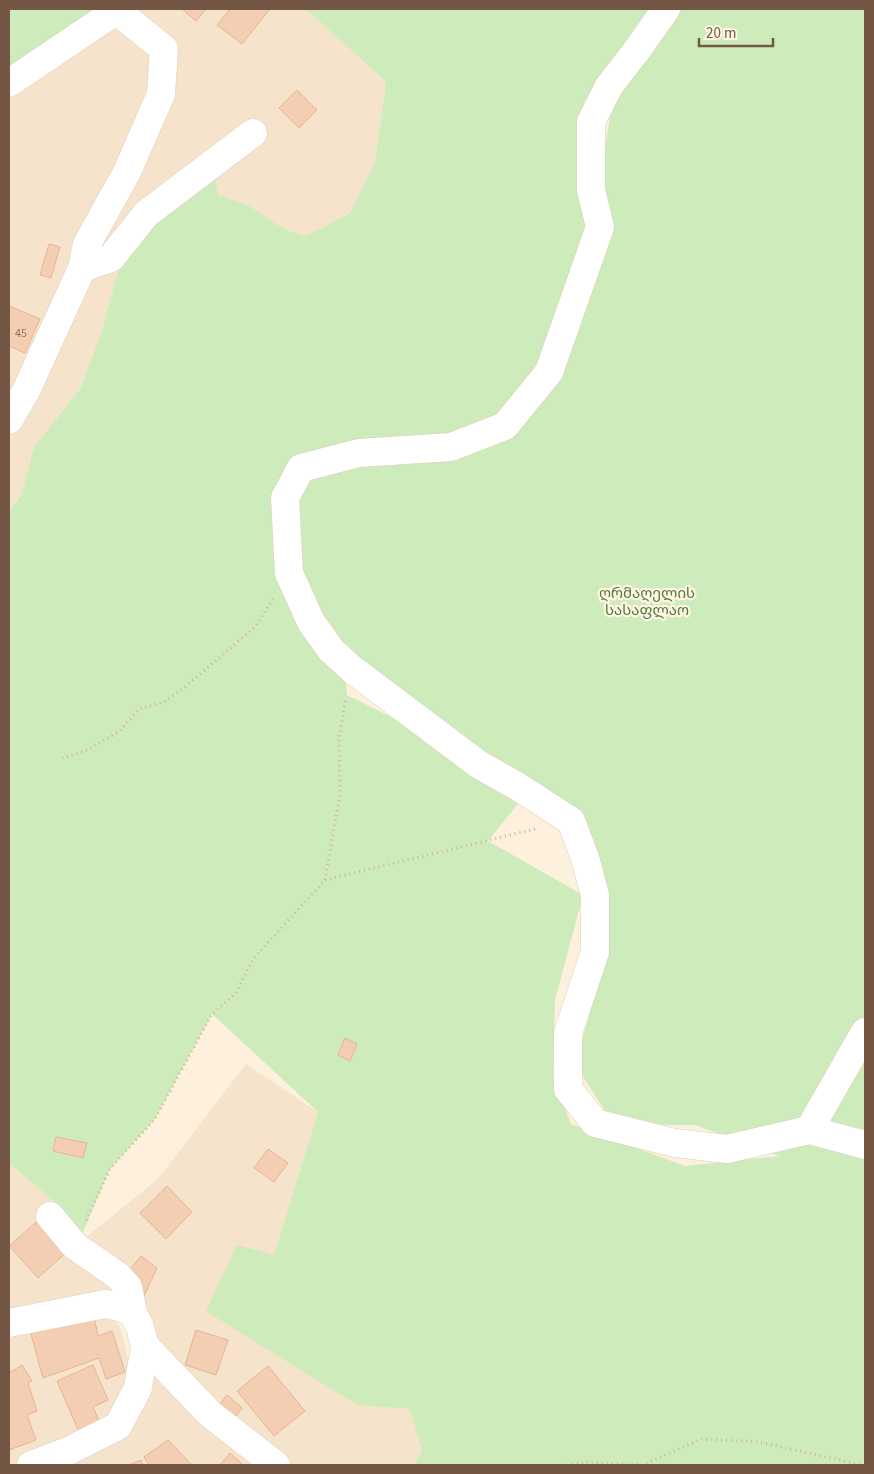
<svg xmlns="http://www.w3.org/2000/svg" width="874" height="1474" font-family="'Source Sans 3','Noto Sans Georgian',sans-serif">
  <style>
    .residential { fill: #f5e3cb }
    .green { fill: #ceebbc; fill-rule: evenodd }
    .building { fill: #f4ceb3; stroke: #e7b493 }
    .lines { fill: none; stroke-linecap: round; stroke-linejoin: round }
    .minor-casing { stroke: #e1cdb9; stroke-width: 29 }
    .path { stroke: #d8b197; stroke-width: 3; stroke-dasharray: 1 4; stroke-linecap: butt }
    .minor { stroke: #fff; stroke-width: 28 }
    .labels { text-anchor: middle; stroke-width: 4.5; stroke-linejoin: round; paint-order: stroke }
    .number-label { font-size: 12px; fill: #947460 }
    .park-label { font-size: 15px; fill: #4e7a3c; stroke: #fff5e4 }
  </style>
  <rect width="100%" height="100%" fill="#fdf1dd"/>
  <g class="residential">
    <polygon points="131,9 306,9 386,82 375,163 350,213 307,236 286,230 248,205 218,195 214,170 102,331 80,389 34,447 21,496 9,510 9,91"/>
    <polygon points="246,1064 318,1112 274,1255 357,1404 410,1409 422,1451 414,1465 64,1465 126,1431 145,1320 9,1308 9,1163 57,1204 80,1242 158,1179"/>
    <polygon points="105,1310 120,1327 129,1363 126,1399 110,1420 64,1448 16,1465 9,1465 9,1335"/>
  </g>
  <g class="green">
    <polygon points="9,9 93,9 75,23 9,70"/>
    <path d="M306,9H650L584,102L588,256L612,104L657,9H865V1465H414L422,1451L410,1409L357,1405L206,1311L237,1245L274,1255L318,1112L212,1014L155,1119L110,1169L79,1242L57,1204L9,1163V511L21,496L34,447L80,389L102,331L122,256L214,169L218,195L248,205L286,230L307,236L350,213L375,163L386,82ZM345,663L471,757L347,695ZM530,789L583,812L605,893V961L575,1064L614,1125H695L779,1156L685,1166L571,1124L553,1078L555,1000L583,895L488,841Z"/>
  </g>
  <g class="building">
    <polygon points="182,9 206,9 196,21"/>
    <polygon points="230,9 268,9 269,10 242,44 217,25"/>
    <polygon points="297,90 317,110 299,128 279,108"/>
    <polygon points="49,244 60,247 51,278 40,275"/>
    <polygon points="9,306 40,319 25,353 9,346"/>
    <polygon points="345,1038 357,1044 350,1061 338,1055"/>
    <polygon points="56,1137 87,1143 83,1158 53,1151"/>
    <polygon points="268,1149 288,1163 274,1182 254,1168"/>
    <polygon points="167,1186 192,1212 166,1239 140,1213"/>
    <polygon points="41,1218 69,1250 38,1278 9,1246"/>
    <polygon points="141,1256 157,1268 143,1298 127,1273"/>
    <polygon points="93,1312 98,1336 112,1331 125,1372 106,1379 99,1358 43,1378 29,1327"/>
    <polygon points="196,1330 228,1340 216,1375 185,1365"/>
    <polygon points="22,1365 32,1381 28,1383 37,1411 27,1415 36,1440 9,1450 9,1373"/>
    <polygon points="93,1365 108,1400 93,1407 100,1423 79,1432 57,1381"/>
    <polygon points="268,1366 305,1411 274,1436 237,1391"/>
    <polygon points="227,1395 242,1408 233,1420 218,1407"/>
    <polygon points="168,1440 191,1464 193,1465 149,1465 144,1457"/>
    <polygon points="230,1453 242,1464 240,1465 220,1465"/>
    <polygon points="141,1460 143,1465 129,1465"/>
  </g>
  <g class="lines">
    <g class="minor-casing">
      <g id="minor">
        <polyline points="666,9 637,50 609,86 591,122 591,190 600,227 549,372 505,426 451,447 359,453 301,468 285,498 289,573 311,622 331,650 353,670 478,764 517,786 571,821 585,858 595,895 595,952 568,1033 568,1089 595,1123 675,1143 727,1149 809,1130 865,1145"/>
        <polyline points="9,83 119,9"/>
        <polyline points="82,268 111,258 146,214 253,133"/>
        <polyline points="9,420 26,391 82,268 87,244 127,172 161,94 164,49 117,11"/>
        <polyline points="809,1130 865,1032"/>
        <polyline points="50,1216 75,1246 117,1275 128,1287 133,1313"/>
        <polyline points="9,1323 105,1304 119,1307 133,1313 140,1327 145,1346 138,1388 118,1426 68,1451 31,1465"/>
        <polyline points="145,1346 210,1414 276,1465"/>
      </g>
    </g>
    <g class="path">
      <polyline points="62,758 83,752 120,731 139,709 164,702 185,687 256,626 273,599"/>
      <polyline points="325,880 340,794 339,737 346,698"/>
      <polyline points="86,1220 110,1169 155,1119 212,1014 236,993 253,959 325,880 535,829"/>
      <polyline points="567,1465 586,1462 643,1465 702,1439 759,1442 862,1465"/>
    </g>
    <use href="#minor" class="minor"/>
  </g>
  <g class="labels">
    <g class="number-label">
      <text x="21" y="337">45</text>
    </g>
    <g class="park-label">
      <text x="647" y="598">ღრმაღელის<tspan x="647" dy="17">სასაფლაო</tspan></text>
    </g>
  </g>
  <rect width="874" height="1474" fill="none" stroke="#745645" stroke-width="20"/>
  <path d="M699 38v8h74v-8" fill="none" stroke="#745645" stroke-width="2.5"/>
  <text x="706" y="38" font-size="15" fill="#745645" stroke="#fff5e4" stroke-width="4" paint-order="stroke">20 m</text>
</svg>
